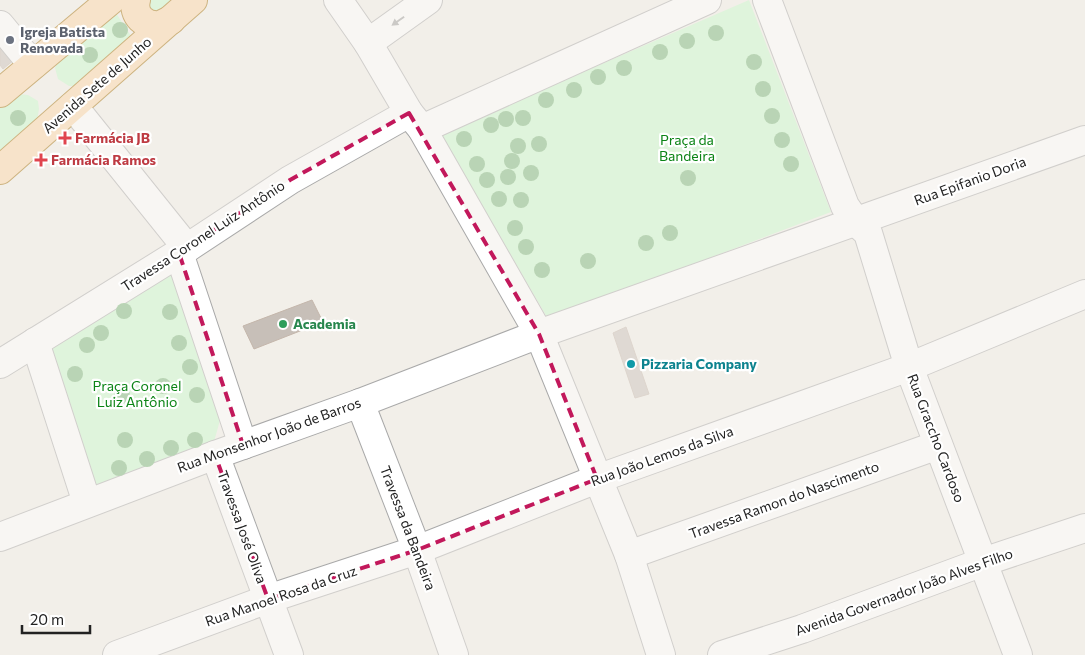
<svg xmlns="http://www.w3.org/2000/svg" width="1085" height="655" font-family="Commissioner,sans-serif">
  <style>
    .park { fill: #c8facc }
    .building { fill: #c7bfb8; stroke: #c4b6ab }
    .lines { fill: none; stroke-linecap: round; stroke-linejoin: round }
    .minor-casing { stroke: #a9a9a9; stroke-width: 30 }
    .major-casing { stroke: #a06b00; stroke-width: 30 }
    .minor { stroke: #fff; stroke-width: 28 }
    .major { stroke: #fcd6a4; stroke-width: 28 }
    .tree { fill: #74b475 }
    .oneway { fill: #9c9c9c }
    .marked { fill: none; stroke: #c2185b; stroke-width: 4; stroke-dasharray: 10 6; stroke-linejoin: round }
    .worship-dot { fill: #6b7280; stroke: #fff; stroke-width: 2 }
    .health-dot { fill: #e0444e; stroke: #fff; stroke-width: 2 }
    .leisure-dot { fill: #2e9e5b; stroke: #fff; stroke-width: 2 }
    .culture-dot { fill: #0f9aa8; stroke: #fff; stroke-width: 2 }
    .labels { text-anchor: middle; stroke-width: 4.5; stroke-linejoin: round; paint-order: stroke }
    .worship-label { font-size: 14px; font-weight: bold; fill: #5b616d; stroke: #fff; text-anchor: start }
    .street-label { font-size: 14px; fill: #222; stroke: #fff }
    .health-label { font-size: 14px; font-weight: bold; fill: #be3a42; stroke: #fff; text-anchor: start }
    .park-label { font-size: 14px; fill: #0c8416; stroke: #fff }
    .leisure-label { font-size: 14px; font-weight: bold; fill: #27864d; stroke: #fff; text-anchor: start }
    .culture-label { font-size: 14px; font-weight: bold; fill: #0d838f; stroke: #fff; text-anchor: start }
  </style>
  <rect width="100%" height="100%" fill="#f2efe9"/>
  <g class="park">
    <polygon points="143,0 184,0 155,19"/>
    <polygon points="749,0 831,212 548,319 440,134"/>
    <polygon points="114,10 133,39 80,86 69,86 58,79 55,68 59,57"/>
    <polygon points="18,94 28,95 38,101 39,109 37,121 0,157 0,108"/>
    <polygon points="170,269 222,413 212,449 95,493 47,345"/>
  </g>
  <g class="building">
    <polygon points="0,40 15,59 3,69 0,65"/>
    <polygon points="312,300 323,322 254,349 243,326"/>
    <polygon points="626,327 649,394 635,398 613,333"/>
  </g>
  <g class="lines">
    <g class="minor-casing">
      <g id="minor">
        <polyline points="338,0 368,43 409,113 422,129 539,334 629,555 661,655"/>
        <polyline points="767,0 845,206 856,222 868,233 909,367 1018,655"/>
        <polyline points="0,25 33,65"/>
        <polyline points="368,43 428,0"/>
        <polyline points="73,106 187,248"/>
        <polyline points="422,129 707,0"/>
        <polyline points="179,253 243,445"/>
        <polyline points="35,342 87,503"/>
        <polyline points="0,364 187,248 290,180 409,113"/>
        <polyline points="360,403 417,550 454,655"/>
        <polyline points="215,455 289,655"/>
        <polyline points="0,537 215,455 360,403 539,334 1085,140"/>
        <polyline points="629,555 938,445"/>
        <polyline points="117,655 268,599 417,550 597,479 909,367 1085,294"/>
        <polyline points="722,655 802,629 983,562 1085,528"/>
      </g>
    </g>
    <g class="major-casing">
      <g id="major">
        <path d="M136,0C132,15 145,27 160,25C163,24 168,21 171,20"/>
        <polyline points="0,93 111,0"/>
        <polyline points="0,170 193,0"/>
      </g>
    </g>
    <use href="#minor" class="minor"/>
    <use href="#major" class="major"/>
  </g>
  <g class="tree">
    <circle cx="120" cy="30" r="8"/>
    <circle cx="716" cy="33" r="8"/>
    <circle cx="687" cy="41" r="8"/>
    <circle cx="660" cy="52" r="8"/>
    <circle cx="90" cy="55" r="8"/>
    <circle cx="754" cy="62" r="8"/>
    <circle cx="624" cy="68" r="8"/>
    <circle cx="598" cy="77" r="8"/>
    <circle cx="763" cy="89" r="8"/>
    <circle cx="574" cy="90" r="8"/>
    <circle cx="546" cy="100" r="8"/>
    <circle cx="772" cy="116" r="8"/>
    <circle cx="18" cy="118" r="8"/>
    <circle cx="523" cy="118" r="8"/>
    <circle cx="506" cy="119" r="8"/>
    <circle cx="491" cy="125" r="8"/>
    <circle cx="464" cy="139" r="8"/>
    <circle cx="782" cy="140" r="8"/>
    <circle cx="539" cy="144" r="8"/>
    <circle cx="518" cy="146" r="8"/>
    <circle cx="512" cy="161" r="8"/>
    <circle cx="477" cy="164" r="8"/>
    <circle cx="791" cy="164" r="8"/>
    <circle cx="531" cy="173" r="8"/>
    <circle cx="508" cy="177" r="8"/>
    <circle cx="688" cy="178" r="8"/>
    <circle cx="487" cy="180" r="8"/>
    <circle cx="499" cy="199" r="8"/>
    <circle cx="521" cy="200" r="8"/>
    <circle cx="515" cy="228" r="8"/>
    <circle cx="670" cy="233" r="8"/>
    <circle cx="646" cy="243" r="8"/>
    <circle cx="526" cy="247" r="8"/>
    <circle cx="588" cy="261" r="8"/>
    <circle cx="542" cy="270" r="8"/>
    <circle cx="124" cy="311" r="8"/>
    <circle cx="170" cy="312" r="8"/>
    <circle cx="101" cy="333" r="8"/>
    <circle cx="179" cy="343" r="8"/>
    <circle cx="87" cy="345" r="8"/>
    <circle cx="190" cy="367" r="8"/>
    <circle cx="75" cy="374" r="8"/>
    <circle cx="163" cy="386" r="8"/>
    <circle cx="122" cy="395" r="8"/>
    <circle cx="197" cy="395" r="8"/>
    <circle cx="125" cy="440" r="8"/>
    <circle cx="195" cy="440" r="8"/>
    <circle cx="171" cy="448" r="8"/>
    <circle cx="147" cy="459" r="8"/>
    <circle cx="119" cy="468" r="8"/>
  </g>
  <defs><path id="oneway-solid" d="M-6-.8H1V-3.2L6.5 0L1 3.2V.8H-6Z" transform="scale(1.25)"/></defs>
  <use class="oneway" href="#oneway-solid" transform="translate(398 21) rotate(145)"/>
  <path d="M0 0H1085V655H0ZM409,113L539,334L597,479L417,550L268,599L215,455L243,445L179,253L290,180Z" fill="#f2efe9" fill-opacity=".55" fill-rule="evenodd"/>
  <path class="marked" d="M409,113L539,334L597,479L417,550L268,599L215,455L243,445L179,253L290,180Z"/>
  <circle class="worship-dot" cx="10" cy="40" r="5"/>
  <g class="health-dot">
    <path d="M62.5 130.5h5v5h5v5h-5v5h-5v-5h-5v-5h5z"/>
    <path d="M38.5 152.5h5v5h5v5h-5v5h-5v-5h-5v-5h5z"/>
  </g>
  <circle class="leisure-dot" cx="283" cy="324" r="5"/>
  <circle class="culture-dot" cx="631" cy="364" r="5"/>
  <g class="labels">
    <g class="worship-label">
      <text x="20" y="37">Igreja Batista<tspan x="20" dy="16">Renovada</tspan></text>
    </g>
    <g class="street-label">
      <text transform="translate(97 85) rotate(-41)" y="5">Avenida Sete de Junho</text>
      <text transform="translate(970 181) rotate(-20)" y="5">Rua Epifanio Doria</text>
      <text transform="translate(203 236) rotate(-33)" y="5">Travessa Coronel Luiz Antônio</text>
      <text transform="translate(269 435) rotate(-20)" y="5">Rua Monsenhor João de Barros</text>
      <text transform="translate(936 438) rotate(69)" y="5">Rua Graccho Cardoso</text>
      <text transform="translate(662 456) rotate(-20)" y="5">Rua João Lemos da Silva</text>
      <text transform="translate(784 500) rotate(-20)" y="5">Travessa Ramon do Nascimento</text>
      <text transform="translate(242 527) rotate(70)" y="5">Travessa José Oliva</text>
      <text transform="translate(408 528) rotate(69)" y="5">Travessa da Bandeira</text>
      <text transform="translate(904 592) rotate(-20)" y="5">Avenida Governador João Alves Filho</text>
      <text transform="translate(281 596) rotate(-19)" y="5">Rua Manoel Rosa da Cruz</text>
    </g>
    <g class="health-label">
      <text x="75" y="143">Farmácia JB</text>
      <text x="51" y="165">Farmácia Ramos</text>
    </g>
    <g class="park-label">
      <text x="687" y="145">Praça da<tspan x="687" dy="16">Bandeira</tspan></text>
      <text x="137" y="391">Praça Coronel<tspan x="137" dy="16">Luiz Antônio</tspan></text>
    </g>
    <g class="leisure-label">
      <text x="293" y="329">Academia</text>
    </g>
    <g class="culture-label">
      <text x="641" y="369">Pizzaria Company</text>
    </g>
  </g>
  <path d="M22 625v8h68v-8" fill="none" stroke="#222222" stroke-width="2.5"/>
  <text x="30" y="625" font-size="15" fill="#222222" stroke="#ffffff" stroke-width="4" paint-order="stroke">20 m</text>
</svg>
